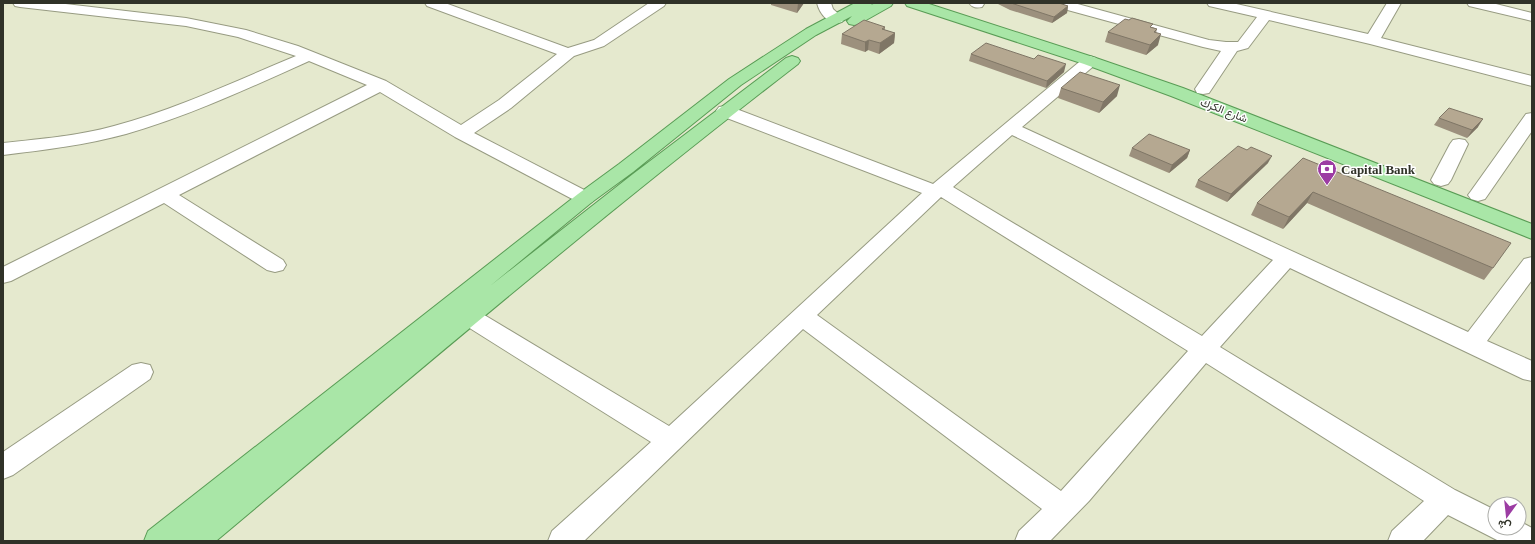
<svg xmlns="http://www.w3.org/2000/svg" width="1535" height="544" font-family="'Times New Roman',Vazirmatn,serif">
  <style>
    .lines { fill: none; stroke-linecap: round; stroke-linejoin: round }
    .minor-casing { stroke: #979b82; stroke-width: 2 }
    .major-casing { stroke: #599c55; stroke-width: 2 }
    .minor { fill: #fff; fill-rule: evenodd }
    .major { fill: #a9e6a7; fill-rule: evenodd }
    .wall { fill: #9c907d }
    .shaded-wall { fill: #7f7666 }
    .building { fill: #b5a891; stroke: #7f7666 }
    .labels { text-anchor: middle; stroke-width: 3; stroke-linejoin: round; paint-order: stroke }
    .far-street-label { font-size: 11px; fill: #303228; stroke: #fff }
    .poi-label { font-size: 13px; font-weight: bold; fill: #303228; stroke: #fff; text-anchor: start }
  </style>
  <rect width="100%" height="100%" fill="#e5e9ce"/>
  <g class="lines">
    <g class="minor-casing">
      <g id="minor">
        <path d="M13,3H57L186,18L246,30L298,46L386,81L461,125L499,100L557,54L427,6L425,3H445L568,48L594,40L649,3H666L664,6L604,46L574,56L511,108L474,133L592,194L595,198L592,202L585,204L578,202L455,137L380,92L179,195L283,260L286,265L283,270L275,272L267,270L164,203L11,281L3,283V267L367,85L309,61C249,88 189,116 126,134C86,145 44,150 3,155V143C40,139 78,136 114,126C177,109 236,81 296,56L238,37L186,26L20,7L15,6Z"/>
        <path d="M817,3H831L833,9L844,19L842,22C829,25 820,15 817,3Z"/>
        <path d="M969,3H983L984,4L982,7C976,8 973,8 969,3Z"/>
        <polygon points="1051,3 1074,3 1209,40 1226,42 1238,42 1257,17 1209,6 1207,3 1232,3 1368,34 1387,3 1401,3 1381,38 1532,76 1532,86 1370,44 1269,20 1248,48 1237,51 1209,93 1203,94 1197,93 1195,89 1221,51 1203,47 1053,6"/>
        <polygon points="1467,3 1492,3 1532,13 1532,21 1469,6"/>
        <path d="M1090,56L1096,58L1098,61L1096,64L1022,127L1468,332L1524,259L1532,257V280L1487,341L1532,361V381L1523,379L1290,268L1220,347L1455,490L1495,510V528H1519V521L1532,528V541H1499L1448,515L1423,541H1388L1392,531L1424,501L1206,363L1089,501L1050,541H1015L1019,531L1042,509L803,329L584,541H548L552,531L651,442L460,322L456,316L460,310L468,308L476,310L669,426L922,193L719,115L716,111L719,107L725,106L731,107L933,184L1084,58ZM1012,135L1273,260L1202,336L953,187ZM941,197L1188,351L1061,491L817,315Z"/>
        <polygon points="1532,113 1532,131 1485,199 1478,201 1471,199 1468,195 1471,191 1526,114"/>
        <polygon points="1459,139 1465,140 1468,144 1451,180 1448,184 1441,186 1434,184 1431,180 1450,144 1453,140"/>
        <polygon points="141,363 150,365 153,372 150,379 13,475 3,479 3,452 132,365"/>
      </g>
    </g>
    <g class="major-casing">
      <g id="major">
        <path d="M855,3H873L871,5L876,3H893L891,6L859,24L854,25L849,24L847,21L852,16L816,35L741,85L633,172L592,202L490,286L633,174L786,58L792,56L798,58L800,61L798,64C599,217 408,380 216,541H144L148,531L578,194L619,164L729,79L806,29Z"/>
        <polygon points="905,3 926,3 1096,58 1183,88 1532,224 1532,239 1171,96 1084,64 907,6"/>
      </g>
    </g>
    <use href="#minor" class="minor"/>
    <use href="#major" class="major"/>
  </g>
  <g class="wall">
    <polygon points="771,3 804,3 797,13 771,5"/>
    <polygon points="996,3 1059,3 1068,6 1067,13 1052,23 1010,10"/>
    <polygon points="885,27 885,30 895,33 894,43 879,54 868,50 865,52 841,44 842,34"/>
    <polygon points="1152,27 1157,29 1156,33 1158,45 1146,55 1105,42 1108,32"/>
    <polygon points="971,54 1064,72 1046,88 969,61"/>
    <polygon points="1061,88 1117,96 1099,113 1058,98"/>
    <polygon points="1439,118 1478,127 1467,138 1434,125"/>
    <polygon points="1132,148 1190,150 1187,158 1169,173 1129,156"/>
    <polygon points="1303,158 1493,268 1484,280 1307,203 1283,229 1251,215 1257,203"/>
    <polygon points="1268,163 1227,202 1195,187 1198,180"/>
  </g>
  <g class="shaded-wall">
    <polygon points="798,3 804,3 797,13"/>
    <polygon points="1068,6 1067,13 1052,23 1054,17"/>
    <polygon points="895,33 894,43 879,54 880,43"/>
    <polygon points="1161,34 1158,45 1146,55 1150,45"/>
    <polygon points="869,40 868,50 865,52 865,42"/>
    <polygon points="1066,64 1064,72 1046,88 1047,81"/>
    <polygon points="1120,85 1117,96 1099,113 1103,102"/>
    <polygon points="1483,119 1478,127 1467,138 1472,130"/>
    <polygon points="1190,150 1187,158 1169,173 1172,165"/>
    <polygon points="1272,156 1268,163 1227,202 1231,194"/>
    <polygon points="1313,192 1307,203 1283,229 1289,217"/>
  </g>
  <g class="building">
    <polygon points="1011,3 1059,3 1068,6 1054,17"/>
    <polygon points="1132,18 1153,24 1150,27 1157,29 1154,32 1161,34 1150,45 1108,32 1125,19 1129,20"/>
    <polygon points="864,20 885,27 882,29 895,33 880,43 869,40 865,42 842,34"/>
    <polygon points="986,43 1034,59 1038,55 1066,64 1047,81 971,54"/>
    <polygon points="1080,72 1120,85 1103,102 1061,88"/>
    <polygon points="1449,108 1483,119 1472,130 1439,118"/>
    <polygon points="1149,134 1190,150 1172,165 1132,148"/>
    <polygon points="1238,146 1247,150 1251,147 1272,156 1231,194 1198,180"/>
    <polygon points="1303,158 1511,243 1493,268 1313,192 1289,217 1257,203"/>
  </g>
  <defs>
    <g id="bank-pin" transform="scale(1)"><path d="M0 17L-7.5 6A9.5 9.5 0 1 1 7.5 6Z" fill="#9c3ca3" stroke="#fff"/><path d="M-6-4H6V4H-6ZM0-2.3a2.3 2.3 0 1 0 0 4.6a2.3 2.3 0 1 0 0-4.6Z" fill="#fff"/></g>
  </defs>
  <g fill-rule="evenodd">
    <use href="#bank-pin" x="1327" y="169"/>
  </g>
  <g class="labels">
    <g class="far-street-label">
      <text transform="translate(1224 110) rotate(21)" y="4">شارع الكرك</text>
    </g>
    <g class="poi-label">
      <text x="1341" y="174">Capital Bank</text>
    </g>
  </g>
  <rect width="1535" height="544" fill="none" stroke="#303228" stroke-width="8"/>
  <g transform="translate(1507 516) rotate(195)"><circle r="19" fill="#ffffff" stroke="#acada9"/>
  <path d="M0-3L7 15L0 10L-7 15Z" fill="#9c3ca3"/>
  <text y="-6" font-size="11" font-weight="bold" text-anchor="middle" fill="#303228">ش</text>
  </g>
</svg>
